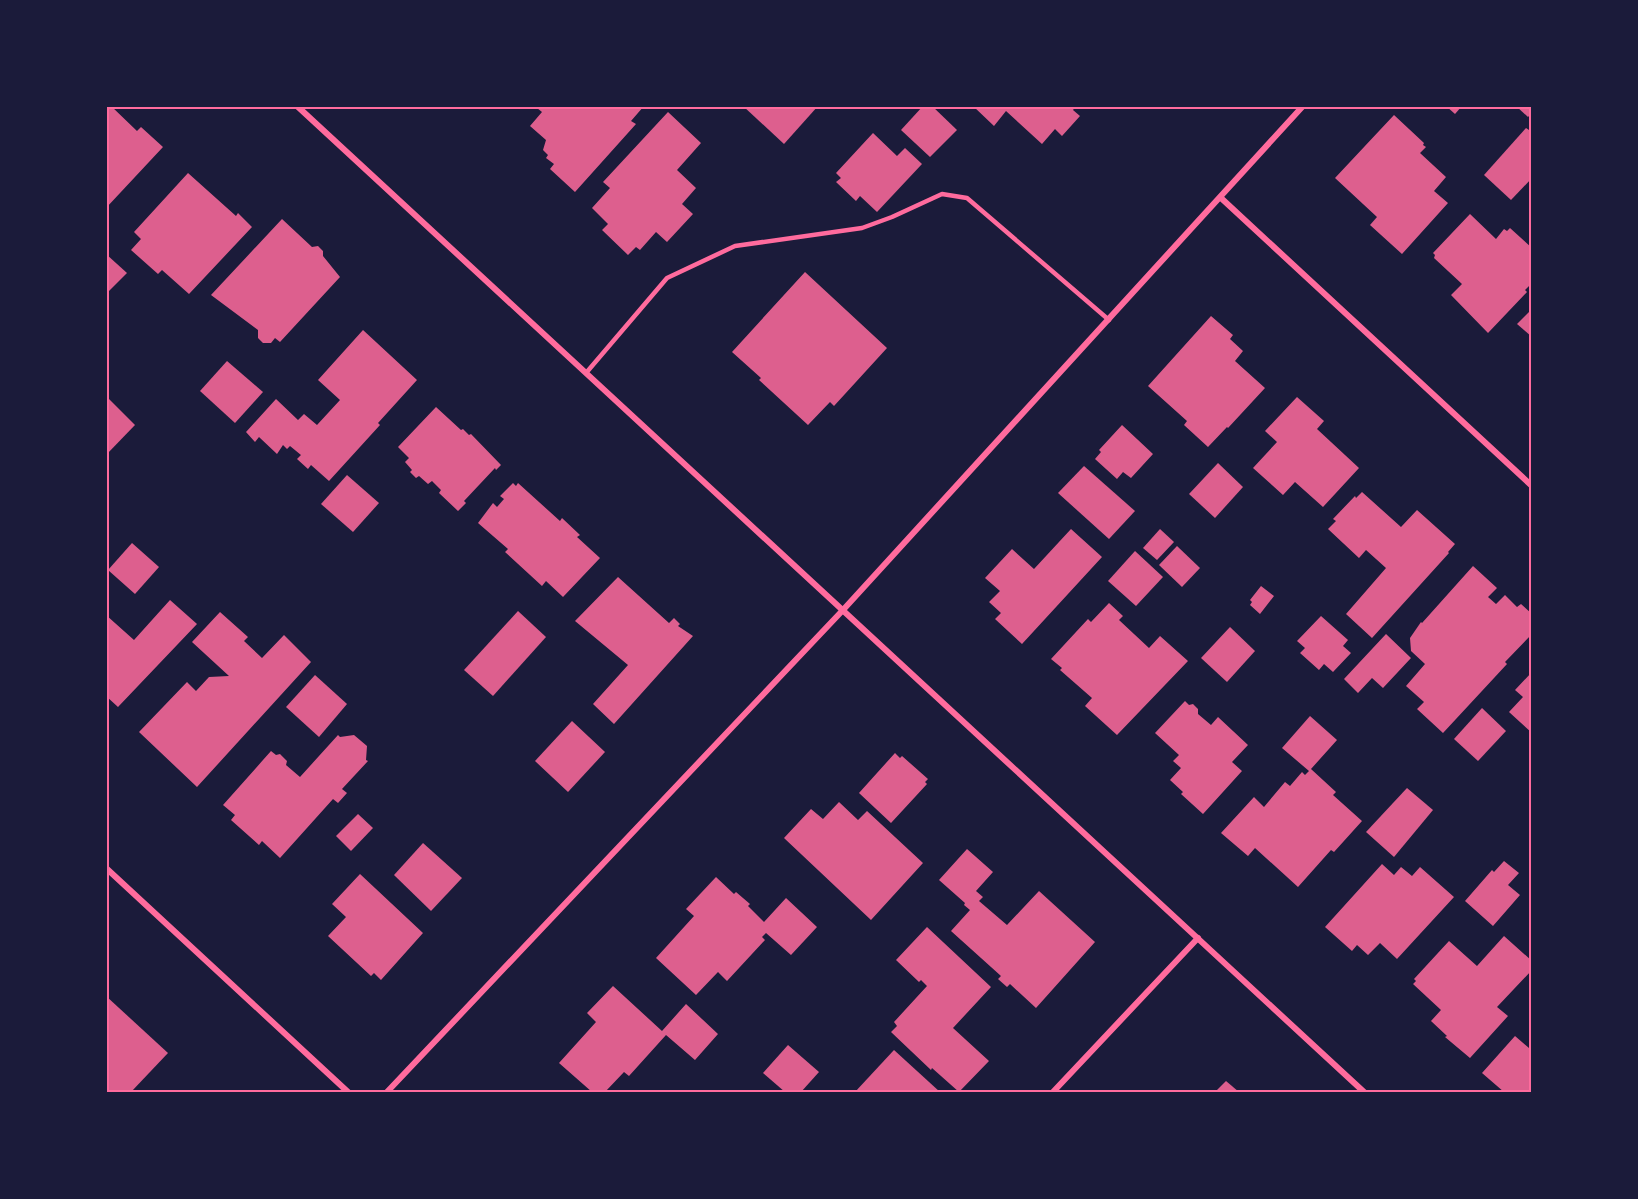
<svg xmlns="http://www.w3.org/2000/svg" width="1638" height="1199" font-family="'IBM Plex Serif',serif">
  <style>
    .building { fill: #dd5f8e }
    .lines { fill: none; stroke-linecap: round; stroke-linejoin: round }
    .service { stroke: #ff6b9d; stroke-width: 4.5 }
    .minor { stroke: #ff6b9d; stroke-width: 6 }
    .neatline { fill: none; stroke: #ff6b9d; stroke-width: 2 }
  </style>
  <rect width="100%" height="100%" fill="#1b1b3a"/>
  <g class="building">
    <polygon points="106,106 111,106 137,131 141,127 163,147 106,208"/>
    <polygon points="538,106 644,106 631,121 636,124 575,192 550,169 554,164 546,158 548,155 543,150 546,140 530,126 542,112 537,108"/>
    <polygon points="743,106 818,106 784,144"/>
    <polygon points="923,106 932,106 957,130 930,157 901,130"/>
    <polygon points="973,106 1076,106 1073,110 1080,116 1062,136 1055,129 1042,144 1006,111 994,126"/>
    <polygon points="1446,106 1462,106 1455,114"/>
    <polygon points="1516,106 1532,106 1532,113 1528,117"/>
    <polygon points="668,112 701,143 677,170 696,188 682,204 693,214 667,242 656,232 640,250 636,247 628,255 602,230 608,224 592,208 610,188 603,182"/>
    <polygon points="1394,115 1424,143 1423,145 1426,147 1420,153 1446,177 1434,191 1448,203 1402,254 1370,225 1377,217 1335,178"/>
    <polygon points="1526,128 1532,132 1532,178 1511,200 1484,175"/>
    <polygon points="873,133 897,156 905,148 922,164 877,212 860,196 856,201 836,182 841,178 836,173"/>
    <polygon points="188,173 236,216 238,213 252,227 189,294 162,270 158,274 131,250 141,239 134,232"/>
    <polygon points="1470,214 1496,239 1504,229 1507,231 1510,228 1532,248 1532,283 1525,290 1527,292 1488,333 1451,295 1462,284 1434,258 1435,255 1433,253"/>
    <polygon points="282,219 312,247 318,246 323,251 323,256 340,277 280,342 275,338 271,343 263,343 258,338 258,330 211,295"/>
    <polygon points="106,254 127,273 106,294"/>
    <polygon points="805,272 887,348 834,406 830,402 808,425 759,380 761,378 732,352"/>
    <polygon points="1532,309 1532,337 1517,324"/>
    <polygon points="1211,316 1233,335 1230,339 1243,351 1235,361 1265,388 1228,428 1227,427 1208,447 1184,425 1187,421 1148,386"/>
    <polygon points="363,330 417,380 378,423 380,425 329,481 311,465 308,469 297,459 301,455 290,446 287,449 283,445 277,454 259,437 255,442 246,432 276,399 298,420 304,414 317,425 340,400 318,380"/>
    <polygon points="227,361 263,392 235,423 200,391"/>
    <polygon points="1297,397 1324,421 1317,429 1359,468 1323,507 1295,482 1283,495 1253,468 1277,442 1265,431"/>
    <polygon points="108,398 135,425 106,455 106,400"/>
    <polygon points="436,407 461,430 463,429 469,435 471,434 501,465 496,470 495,468 464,501 466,503 458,511 439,493 441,490 432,481 428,484 419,476 416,478 410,472 412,470 405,462 409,458 398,447"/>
    <polygon points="1122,425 1153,454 1131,478 1123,472 1117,479 1095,459 1101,452 1099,450"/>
    <polygon points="1218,463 1243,487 1215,518 1189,494"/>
    <polygon points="1084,466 1135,511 1109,539 1058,493"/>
    <polygon points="347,475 379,503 353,532 321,504"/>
    <polygon points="513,483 516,486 518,483 560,521 562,518 580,535 577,537 600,558 563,597 546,581 542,586 505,552 508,549 478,523 493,503 497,507 504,499 500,496"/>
    <polygon points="1362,492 1401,527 1417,510 1455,544 1448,552 1449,553 1372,638 1346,614 1386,568 1366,550 1359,558 1328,529 1336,521 1333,519 1355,496 1356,498"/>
    <polygon points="1071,529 1102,557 1022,644 995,619 1001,613 989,602 1000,591 985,578 1012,549 1034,569"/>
    <polygon points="1160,529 1174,542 1157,560 1143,548"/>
    <polygon points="132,543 159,567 135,594 108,570"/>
    <polygon points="1177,546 1200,568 1182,587 1159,565"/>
    <polygon points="1135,551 1163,577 1136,606 1108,581"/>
    <polygon points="1473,566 1497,588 1488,597 1496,604 1505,595 1517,607 1521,604 1532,614 1532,634 1505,662 1507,664 1443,733 1417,709 1424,702 1406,686 1425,664 1411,651 1410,638 1421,622 1422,623"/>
    <polygon points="618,577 669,623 674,618 680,624 678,626 693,636 614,724 593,704 628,665 575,621"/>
    <polygon points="1261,586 1274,596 1260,614 1250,605 1252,602 1250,600"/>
    <polygon points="170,600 197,624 118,707 106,696 106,615 134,640"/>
    <polygon points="1109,603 1123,616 1119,620 1149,648 1160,636 1188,661 1117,735 1085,706 1092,698 1060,670 1062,668 1051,659 1088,619 1091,622"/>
    <polygon points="518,611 546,637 493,696 464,670"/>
    <polygon points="220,612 248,637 244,641 262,658 284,635 311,662 197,787 139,732 187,682 196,691 209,677 229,676 192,642"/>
    <polygon points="1321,616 1348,640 1343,646 1351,653 1333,672 1324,664 1319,670 1300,653 1305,648 1297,641"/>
    <polygon points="1230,627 1255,651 1227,682 1201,658"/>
    <polygon points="1386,634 1411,658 1383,688 1372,678 1358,693 1344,679"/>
    <polygon points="1532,672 1532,733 1509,712 1523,697 1515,690"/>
    <polygon points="315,675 347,704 319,737 286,707"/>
    <polygon points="1185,701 1189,705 1193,704 1198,709 1198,714 1211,725 1218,717 1248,745 1232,762 1242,771 1203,814 1181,794 1183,792 1170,780 1181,768 1173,761 1179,755 1155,733"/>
    <polygon points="1482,708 1506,731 1478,761 1454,739"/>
    <polygon points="1310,716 1337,740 1311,769 1336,792 1333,795 1362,821 1334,852 1331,850 1298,887 1255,848 1248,856 1221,833 1254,797 1264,807 1285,782 1290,786 1302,772 1305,775 1309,771 1282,748"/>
    <polygon points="572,721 605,752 568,792 535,761"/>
    <polygon points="338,735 340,737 354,735 367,746 366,760 368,761 342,789 347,793 338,803 333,799 280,858 262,841 259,845 231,820 235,815 223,805 271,751 276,755 280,754 287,761 286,765 300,777"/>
    <polygon points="895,753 900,758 902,756 928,779 925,782 927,784 891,823 859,793"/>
    <polygon points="1407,788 1433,810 1394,857 1366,832"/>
    <polygon points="839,802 858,820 867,811 923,863 871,920 784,838 811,809 823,819"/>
    <polygon points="358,814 373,828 351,851 336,836"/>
    <polygon points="423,843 462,878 431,911 394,875"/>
    <polygon points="967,849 993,872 976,891 983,897 979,901 1007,925 1039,891 1095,942 1036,1008 1010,984 1007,987 998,979 1001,976 951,931 970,910 964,905 965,903 939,880"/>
    <polygon points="1504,861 1519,873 1508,885 1520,895 1493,926 1465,901 1492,870 1494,872"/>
    <polygon points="1382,864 1394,875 1401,867 1412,876 1420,867 1454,897 1397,959 1380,943 1368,955 1357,945 1352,951 1325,927"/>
    <polygon points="360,874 423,933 381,980 374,973 371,976 328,936 346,917 332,904"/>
    <polygon points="716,877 734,894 736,892 750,904 748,906 764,922 786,898 817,927 791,955 766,933 762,937 765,940 727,981 718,972 696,995 656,958 694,916 686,909"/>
    <polygon points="927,927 991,987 953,1028 989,1061 959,1092 932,1068 931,1070 891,1032 897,1026 894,1022 927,986 921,980 919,982 896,960"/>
    <polygon points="1504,936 1532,961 1532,970 1497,1007 1508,1016 1470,1058 1445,1037 1447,1036 1431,1021 1441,1010 1413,984 1416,981 1414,979 1449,941 1477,966"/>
    <polygon points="613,986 662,1031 686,1004 718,1034 695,1060 666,1035 629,1076 624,1072 605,1092 592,1092 559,1063 596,1022 587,1013"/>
    <polygon points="106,996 168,1053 131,1092 106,1092"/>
    <polygon points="1515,1036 1529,1048 1532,1045 1532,1092 1504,1092 1482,1073"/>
    <polygon points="788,1045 819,1072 801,1092 785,1092 763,1073"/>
    <polygon points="894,1050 940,1092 855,1092"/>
    <polygon points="1226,1081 1239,1092 1215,1092"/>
  </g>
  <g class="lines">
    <polyline class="service" points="586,373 667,278 735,246 862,228 892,217 942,194 967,198 1109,320"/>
    <g class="minor">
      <polyline points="297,106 1364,1092"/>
      <polyline points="1221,198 1532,486"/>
      <polyline points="106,868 348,1092"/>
      <polyline points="387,1092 843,610 1303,106"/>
      <polyline points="1053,1092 1198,938"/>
    </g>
  </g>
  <rect width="1638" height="1199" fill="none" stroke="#1b1b3a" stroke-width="216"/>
  <rect x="108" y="108" width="1422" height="983" class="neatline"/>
</svg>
